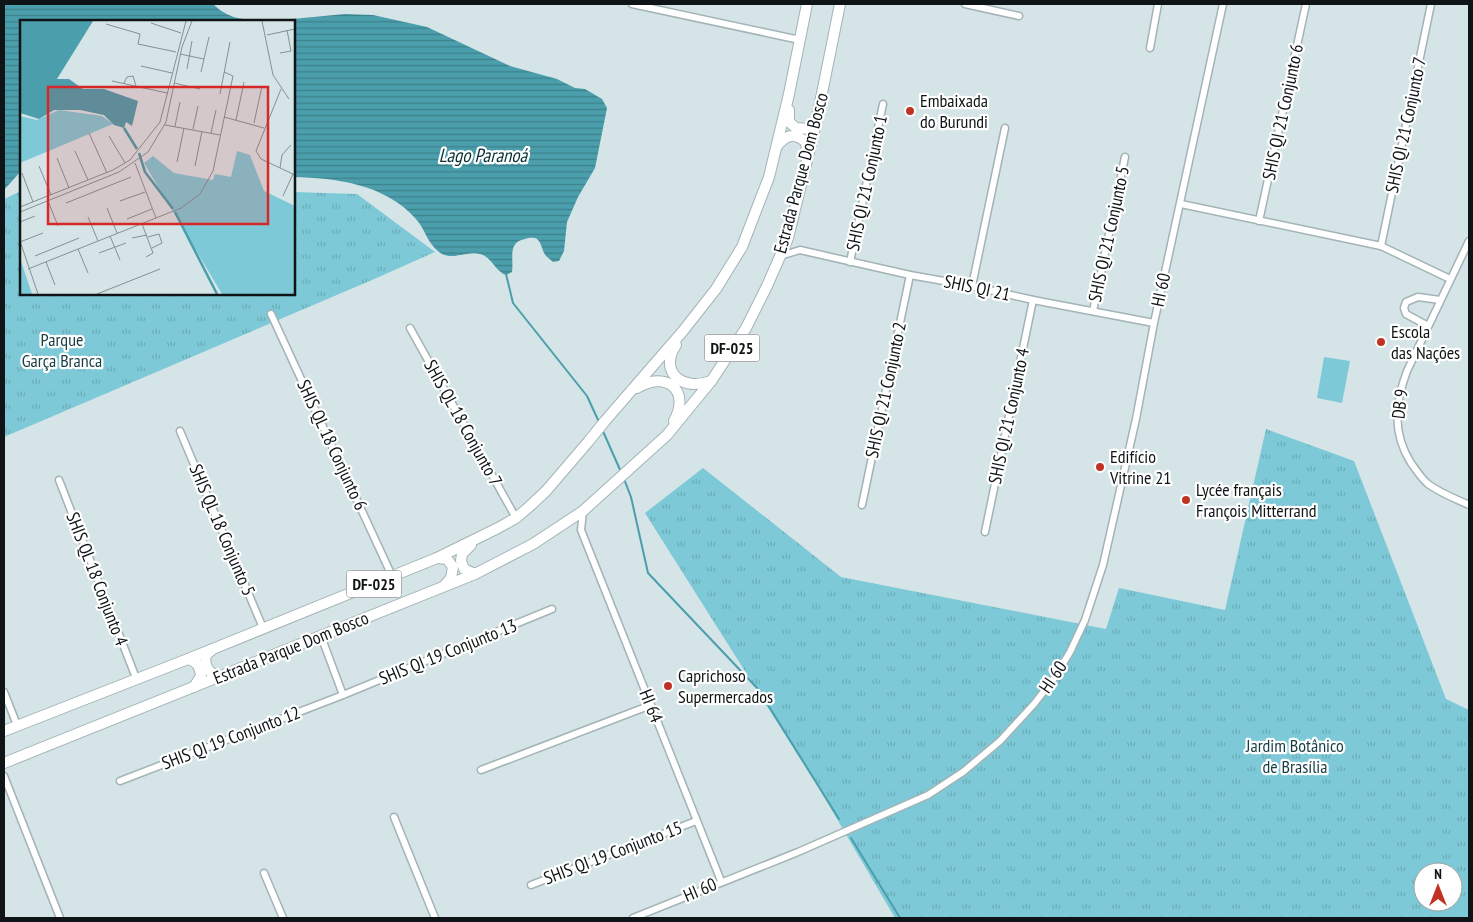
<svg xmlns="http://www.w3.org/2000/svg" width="1473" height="922" font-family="'PT Sans Narrow',sans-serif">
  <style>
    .park { fill: url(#park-tufts); fill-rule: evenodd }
    .pitch { fill: #7ec9d7 }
    .water { fill: url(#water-rules) }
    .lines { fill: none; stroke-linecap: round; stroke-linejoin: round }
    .stream { stroke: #4b9eac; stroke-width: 2 }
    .street-casing { stroke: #a3b3b6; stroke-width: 9 }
    .primary-casing { stroke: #a3b3b6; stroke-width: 12 }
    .street { stroke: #fff; stroke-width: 6 }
    .primary { stroke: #fff; stroke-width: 10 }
    .poi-dot { fill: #c03324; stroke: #fff; stroke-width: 2 }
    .labels { text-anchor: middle; stroke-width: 4.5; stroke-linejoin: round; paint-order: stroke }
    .shield { fill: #fff; stroke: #575b5c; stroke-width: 1 }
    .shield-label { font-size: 16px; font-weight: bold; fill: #0f1516 }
    .poi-label { font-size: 18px; fill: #0f1516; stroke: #fff; text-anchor: start }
    .street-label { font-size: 18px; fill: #0f1516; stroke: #fff }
    .park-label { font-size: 18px; fill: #173e45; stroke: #fff }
    .water-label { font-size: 19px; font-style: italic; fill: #083238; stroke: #fff }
    .inset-river { fill: none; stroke: #4b9eac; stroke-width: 2.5 }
    .inset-road { fill: none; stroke: #859193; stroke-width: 1 }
    .view { fill: #d62828; fill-opacity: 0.15; stroke: #d62828; stroke-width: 2.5 }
    .inset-edge { fill: none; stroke: #0f1516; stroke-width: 2.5 }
  </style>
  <defs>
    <pattern id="park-tufts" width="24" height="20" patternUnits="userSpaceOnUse" patternTransform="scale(1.25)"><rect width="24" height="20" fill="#7ec9d7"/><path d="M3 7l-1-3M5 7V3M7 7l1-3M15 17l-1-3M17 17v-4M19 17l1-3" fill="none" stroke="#6cacb8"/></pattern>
    <pattern id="water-rules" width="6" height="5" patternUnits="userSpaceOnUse" patternTransform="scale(1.25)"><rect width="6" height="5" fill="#4b9eac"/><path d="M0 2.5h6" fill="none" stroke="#3d808b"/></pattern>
  </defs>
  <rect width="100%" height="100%" fill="#d4e4e7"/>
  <g class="park">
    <polygon points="21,191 21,294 294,294 294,192 357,194 435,252 372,280 4,437 4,199"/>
    <path d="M1266,429L1354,461L1446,699L1469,710V918H895L820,790L645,513L703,468L841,577L1106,629L1119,588L1225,610ZM1423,872H1453V902H1423Z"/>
  </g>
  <polygon class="pitch" points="1324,357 1350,361 1342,403 1317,398"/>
  <g class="water">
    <path d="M4,4H213C231,21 244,19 267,21H21V171L4,190Z"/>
    <path d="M345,14L373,15L427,27L510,66L557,79L575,88L585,89L602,99L607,108L595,168L578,197L567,222L564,251L559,261L553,262C550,259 546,257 544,253C542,249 541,242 537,239C534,237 528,238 525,239C507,242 514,259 512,272L506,275C495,271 492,257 480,254C466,250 452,262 439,252C427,243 425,228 415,218C385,184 335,178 294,177V21H271Z"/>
  </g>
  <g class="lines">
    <g class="stream">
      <polyline points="506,274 513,303 587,396 599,422"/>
      <polyline points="602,429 621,472"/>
      <polyline points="624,479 631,497 648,573 758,689 839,819"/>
      <polyline points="851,838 900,918"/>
    </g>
    <g class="street-casing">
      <g id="street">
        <polyline points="632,4 800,40"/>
        <polyline points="965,4 1019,16"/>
        <polyline points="1150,48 1158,4"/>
        <polyline points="1181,204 1381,246 1450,279"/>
        <polyline points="1259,221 1306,4"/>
        <path d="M1469,241L1407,371C1395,403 1392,433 1411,463C1416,470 1421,478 1428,484C1440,493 1456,499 1469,505"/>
        <polyline points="1381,246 1431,4"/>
        <polyline points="780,256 800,250 910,275 972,286 1033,300 1154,323"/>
        <polyline points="850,262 883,104"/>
        <polyline points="972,286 1005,128"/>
        <polyline points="1093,311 1125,157"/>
        <polyline points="271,314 392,576"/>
        <polyline points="1428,326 1406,314 1404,308 1406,302 1418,297 1440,300"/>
        <polyline points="410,328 516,518"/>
        <polyline points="180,431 263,628"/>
        <polyline points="59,480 136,678"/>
        <polyline points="862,505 910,275"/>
        <polyline points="583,511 581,530 721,881"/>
        <polyline points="985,532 1033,300"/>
        <polyline points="321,636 343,695"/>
        <polyline points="4,692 17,725"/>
        <polyline points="481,770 651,705"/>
        <polyline points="4,776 60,918"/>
        <polyline points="120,781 343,695 552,609"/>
        <polyline points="394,817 435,918"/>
        <polyline points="264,873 283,918"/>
        <polyline points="531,885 696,821"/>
        <polyline points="633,918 798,852 928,795 963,772 1000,741 1034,704 1055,677 1070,652 1085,620 1103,565 1136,419 1154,323 1223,4"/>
      </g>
    </g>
    <g class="primary-casing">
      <g id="primary">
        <polyline points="789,110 789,122 796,128 811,129 816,123"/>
        <path d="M777,146C786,135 794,132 806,142L807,153"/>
        <path d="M676,345C658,372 683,392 711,381"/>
        <path d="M637,388C666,370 691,390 674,421"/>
        <polyline points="471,545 462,554 461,561 464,569 475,574"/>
        <polyline points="437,558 447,559 453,567 451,578 444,586"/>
        <path d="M213,649L206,655C203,666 210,675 221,677"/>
        <path d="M188,659C197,661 200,667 201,676L194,687"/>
        <polyline points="4,731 188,659 437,558 498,528 516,518 530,506 546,491 588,442 605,421 683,331 716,289 742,247 769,177 789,94 807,4"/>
        <polyline points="4,763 475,574 533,544 583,511 667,435 712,380 746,328 767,286 788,238 816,123 840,4"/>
      </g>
    </g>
    <use href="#street" class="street"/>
    <use href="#primary" class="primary"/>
  </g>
  <g class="poi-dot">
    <circle cx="910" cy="111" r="5"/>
    <circle cx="1381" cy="342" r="5"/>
    <circle cx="1100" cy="467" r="5"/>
    <circle cx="1186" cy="500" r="5"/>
    <circle cx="668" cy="686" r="5"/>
  </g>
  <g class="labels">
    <g class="shield">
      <rect x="704.5" y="334.5" width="55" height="27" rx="4"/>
      <rect x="346.5" y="570.5" width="55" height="27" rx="4"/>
    </g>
    <g class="shield-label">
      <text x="732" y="354">DF-025</text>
      <text x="374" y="590">DF-025</text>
    </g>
    <g class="poi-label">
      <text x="920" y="107">Embaixada<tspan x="920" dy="21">do Burundi</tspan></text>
      <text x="1391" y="338">Escola<tspan x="1391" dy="21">das Nações</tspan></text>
      <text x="1110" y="463">Edifício<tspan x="1110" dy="21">Vitrine 21</tspan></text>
      <text x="1196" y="496">Lycée français<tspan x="1196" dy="21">François Mitterrand</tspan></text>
      <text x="678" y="682">Caprichoso<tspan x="678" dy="21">Supermercados</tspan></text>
    </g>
    <g class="street-label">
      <text transform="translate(1283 112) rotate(-78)" y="6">SHIS QI 21 Conjunto 6</text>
      <text transform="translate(1406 125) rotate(-78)" y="6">SHIS QI 21 Conjunto 7</text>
      <text transform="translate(801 173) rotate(-75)" y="6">Estrada Parque Dom Bosco</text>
      <text transform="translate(867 183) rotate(-78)" y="6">SHIS QI 21 Conjunto 1</text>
      <text transform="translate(1109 234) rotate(-78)" y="6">SHIS QI 21 Conjunto 5</text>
      <text transform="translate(977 288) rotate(12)" y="6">SHIS QI 21</text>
      <text transform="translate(1161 290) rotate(-78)" y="6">HI 60</text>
      <text transform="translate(886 390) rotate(-78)" y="6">SHIS QI 21 Conjunto 2</text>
      <text transform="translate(1400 404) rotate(-83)" y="6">DB 9</text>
      <text transform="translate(1009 416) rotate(-78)" y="6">SHIS QI 21 Conjunto 4</text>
      <text transform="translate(463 423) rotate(61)" y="6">SHIS QL 18 Conjunto 7</text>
      <text transform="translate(332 445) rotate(65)" y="6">SHIS QL 18 Conjunto 6</text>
      <text transform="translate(222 530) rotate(67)" y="6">SHIS QL 18 Conjunto 5</text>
      <text transform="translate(97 579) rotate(69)" y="6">SHIS QL 18 Conjunto 4</text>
      <text transform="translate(291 648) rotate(-22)" y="6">Estrada Parque Dom Bosco</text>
      <text transform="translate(448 652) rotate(-22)" y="6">SHIS QI 19 Conjunto 13</text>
      <text transform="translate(1053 677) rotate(-56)" y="6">HI 60</text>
      <text transform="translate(651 706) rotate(68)" y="6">HI 64</text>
      <text transform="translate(231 738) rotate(-21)" y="6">SHIS QI 19 Conjunto 12</text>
      <text transform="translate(613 853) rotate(-21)" y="6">SHIS QI 19 Conjunto 15</text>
      <text transform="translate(700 890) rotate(-23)" y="6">HI 60</text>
    </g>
    <g class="park-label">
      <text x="62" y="346">Parque<tspan x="62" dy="21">Garça Branca</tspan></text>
      <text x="1295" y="752">Jardim Botânico<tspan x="1295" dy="21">de Brasília</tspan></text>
    </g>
    <g class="water-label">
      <text x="483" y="162">Lago Paranoá</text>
    </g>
  </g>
  <g transform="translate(20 20)">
    <rect width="275" height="275" fill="#d4e4e7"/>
    <path d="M39,90L82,96L93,104L0,143V96L17,100ZM217,131L230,135L244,171L275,186V274H202L124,143L133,136L154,153L193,160L195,154L211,157ZM0,238L12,274H0Z" fill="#7ec9d7"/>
    <path d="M0,1H73L37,59H49L63,69H84L118,81L112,106L106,102L104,108L94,105L84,95L60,90H34L19,99L0,93Z" fill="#4b9eac"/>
    <path class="inset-river" d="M104,108L117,129M119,133L125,152L153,189M155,192L197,274"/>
    <path class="inset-road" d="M242,1L253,55L269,79M131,3L161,13M86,4L120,14L118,24L156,32M247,15L275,9M260,33L271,31L267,10M160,34L184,39M121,46L152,53M167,49L172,21M181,52L189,17M92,61L147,73M104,63L107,57L113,56L116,66M154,63L180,69M261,69L236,131L241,139L275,155M200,74L210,22M204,97L244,108M216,100L224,62M234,103L242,66M145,105L200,115M155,106L160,82M173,109L178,86M69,113L87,153M191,113L196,90M89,116L105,143M55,131L68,160M37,138L49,168M157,142L164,108M115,143L136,198M19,146L31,175M175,146L182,111M260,148L262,135L271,125M2,153L13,182M263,176L273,154M28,181L38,206M100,181L125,172M46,183L111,157M0,187L93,150L110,140L140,102L166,1M87,188L97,213M0,192L99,152L128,132L146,102L162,27L172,1M68,197L78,221M107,199L132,189M0,202L15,196M122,204L133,233L126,237M90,216L100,240M128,217L139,214L142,223L132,228M112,218L127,215M0,221L18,274M0,222L23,213M58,229L68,253M79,233L106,223M15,236L59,218M26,242L35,265M8,249L161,188L180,174L193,151L213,56L204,52M77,274L140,249"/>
    <path class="view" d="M28,67H248V204H28Z"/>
    <rect width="275" height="275" class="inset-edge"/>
  </g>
  <rect width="1473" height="922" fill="none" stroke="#0f1516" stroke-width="10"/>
  <g transform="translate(1438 887)"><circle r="24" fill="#ffffff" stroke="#9fa1a2"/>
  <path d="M0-4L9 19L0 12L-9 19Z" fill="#c03324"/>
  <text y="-8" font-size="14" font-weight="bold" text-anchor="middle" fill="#0f1516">N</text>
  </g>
</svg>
